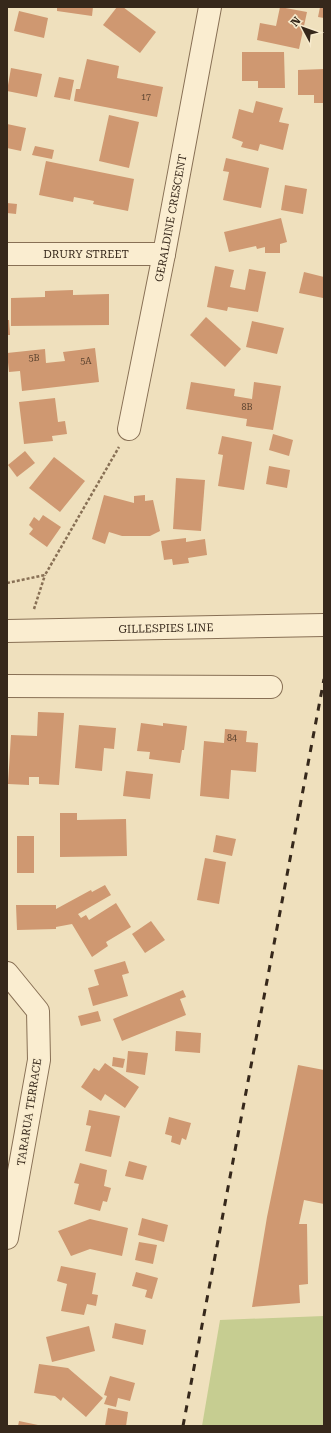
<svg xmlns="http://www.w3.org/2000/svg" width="331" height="1433" font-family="'Roboto Serif',serif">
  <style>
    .green { fill: #c6cd91 }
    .building { fill: #cf9871 }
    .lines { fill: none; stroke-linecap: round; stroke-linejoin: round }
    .minor-casing { stroke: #887055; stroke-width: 24 }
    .path { stroke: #887055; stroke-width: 2.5; stroke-dasharray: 3 2; stroke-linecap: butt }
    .minor { stroke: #faedd0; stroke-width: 22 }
    .rail { stroke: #36281b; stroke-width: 3; stroke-dasharray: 7 7; stroke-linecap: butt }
    .labels { text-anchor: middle; stroke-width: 3; stroke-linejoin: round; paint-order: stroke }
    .number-label { font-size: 9px; fill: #5c4430 }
    .street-label { font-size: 11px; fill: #36281b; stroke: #f7eacc }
  </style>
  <rect width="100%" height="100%" fill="#efe0bd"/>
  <polygon class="green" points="324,1316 324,1426 202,1426 220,1320"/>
  <g class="building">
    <polygon points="57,7 93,7 92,16 57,11"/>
    <polygon points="117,7 123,7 156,32 140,53 103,25"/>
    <polygon points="280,7 307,12 299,49 257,40 260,23 276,26"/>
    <polygon points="320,7 324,7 324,18 318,17"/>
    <polygon points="19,11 48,18 44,38 14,31"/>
    <polygon points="242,52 284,52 285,88 258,88 258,81 242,81"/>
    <polygon points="87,59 119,66 117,78 163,87 157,117 74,101 76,89 80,89"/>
    <polygon points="11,68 42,74 37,97 7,91"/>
    <polygon points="324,69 324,103 314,103 314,95 298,95 298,70"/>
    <polygon points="59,77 74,80 70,100 54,97"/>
    <polygon points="256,101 283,108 279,122 289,124 283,150 260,144 258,151 241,147 243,142 232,138 239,109 253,113"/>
    <polygon points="109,115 139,122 129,168 99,161"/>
    <polygon points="7,124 26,128 21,151 7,148"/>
    <polygon points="35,146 54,150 52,159 32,155"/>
    <polygon points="226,158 269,168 261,208 223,200 229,172 223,171"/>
    <polygon points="46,161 134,179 128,211 93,204 94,201 74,197 73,202 39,195"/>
    <polygon points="285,185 307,189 303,214 281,210"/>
    <polygon points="7,203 17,204 16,214 7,213"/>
    <polygon points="281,218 287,242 280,244 280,253 265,253 265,247 257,249 256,246 229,252 224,232"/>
    <polygon points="215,266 234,270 230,287 245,290 249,269 266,272 258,312 228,307 227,311 207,307"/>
    <polygon points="304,272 324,277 323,298 299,293"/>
    <polygon points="73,290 73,295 109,294 109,325 11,326 11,298 45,297 45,291"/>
    <polygon points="206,317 241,349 225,367 190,335"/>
    <polygon points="7,320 9,320 10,335 7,335"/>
    <polygon points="252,321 284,328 277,354 246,347"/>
    <polygon points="95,348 99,382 22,391 20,371 9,372 7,353 45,349 46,363 65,361 63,352"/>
    <polygon points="191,382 235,389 234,396 252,399 254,382 281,386 273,430 246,426 247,419 186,409"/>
    <polygon points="55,398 58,422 65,421 67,434 52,436 53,441 24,444 19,402"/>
    <polygon points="273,434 293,440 289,456 269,450"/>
    <polygon points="222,436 252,442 244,490 218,486 223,455 218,454"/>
    <polygon points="25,451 35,463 17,477 8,465"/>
    <polygon points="54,457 85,481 60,512 29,488"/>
    <polygon points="269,466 290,470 287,488 266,484"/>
    <polygon points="176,478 205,480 201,531 173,529"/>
    <polygon points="104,495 134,503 134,496 145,495 145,501 153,500 160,531 150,536 122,536 109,532 105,544 92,539"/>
    <polygon points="43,515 61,527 47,547 29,534 33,529 29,525 34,517 39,521"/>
    <polygon points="186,538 186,542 205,539 207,555 188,558 189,563 173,565 172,559 164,560 161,541"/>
    <polygon points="38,712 64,713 59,785 39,784 39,777 29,777 29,785 8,784 11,735 37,736"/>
    <polygon points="141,723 163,726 163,723 187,726 184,750 182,750 180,763 149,759 150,752 137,751"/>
    <polygon points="79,725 116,728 114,749 104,748 102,771 75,768"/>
    <polygon points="225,729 247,731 246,742 258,743 256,772 231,770 229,799 200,796 204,741 224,743"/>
    <polygon points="126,771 153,774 150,799 123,796"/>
    <polygon points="60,813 77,813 77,820 126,819 127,856 60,857"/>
    <polygon points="216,835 236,839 232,856 213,852"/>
    <rect x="17" y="836" width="17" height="37"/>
    <polygon points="205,858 226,862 219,904 197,900"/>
    <polygon points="105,885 111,895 78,914 81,918 86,915 89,920 116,903 131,927 106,942 108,946 92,957 72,924 56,927 56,929 17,930 16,905 56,905 56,909 91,890 92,892"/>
    <polygon points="151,921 165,940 145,953 132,934"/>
    <polygon points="125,961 129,973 122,975 128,996 93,1006 88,988 99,985 94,970"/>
    <polygon points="183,990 186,997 180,999 186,1015 122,1041 113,1019"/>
    <polygon points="98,1011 101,1021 81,1026 78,1016"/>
    <polygon points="176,1031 201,1033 200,1053 175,1051"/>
    <polygon points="128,1051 148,1053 145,1075 126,1072"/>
    <polygon points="113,1057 125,1059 123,1068 112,1066"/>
    <polygon points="105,1063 139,1087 125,1108 105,1094 101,1101 81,1087 94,1068 99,1071"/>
    <polygon points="298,1065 324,1070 324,1204 304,1200 299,1224 307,1224 308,1284 299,1285 300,1303 252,1307 267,1217"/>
    <polygon points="89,1110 120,1116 111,1157 85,1151 91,1126 86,1125"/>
    <polygon points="169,1117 191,1123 186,1140 182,1138 180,1145 171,1142 172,1136 165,1134"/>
    <polygon points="129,1161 147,1166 143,1180 125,1176"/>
    <polygon points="80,1163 107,1170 104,1186 111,1188 107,1202 103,1201 100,1211 74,1204 79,1184 74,1183"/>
    <polygon points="142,1218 168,1225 164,1242 138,1235"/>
    <polygon points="90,1219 128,1228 122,1256 90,1249 71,1256 58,1231"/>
    <polygon points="139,1242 157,1245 153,1264 135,1260"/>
    <polygon points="61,1266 96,1273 92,1294 98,1295 96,1306 87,1304 84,1315 61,1311 67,1284 57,1281"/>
    <polygon points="136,1272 158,1278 152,1299 145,1297 147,1290 132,1286"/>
    <polygon points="115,1323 146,1330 143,1345 112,1338"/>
    <polygon points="89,1326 95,1351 52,1362 46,1337"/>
    <polygon points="39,1364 68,1368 103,1398 86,1417 63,1397 61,1401 55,1396 34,1393"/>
    <polygon points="110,1376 135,1383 130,1401 118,1398 116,1407 104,1404 107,1396 104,1395"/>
    <polygon points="108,1408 128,1412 126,1426 105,1426"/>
    <polygon points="19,1421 38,1425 38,1426 18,1426"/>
  </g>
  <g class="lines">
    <g class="minor-casing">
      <g id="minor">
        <path id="s1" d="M7,254H164"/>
        <path id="s2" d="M129,429L164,254L210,7"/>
        <path id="s3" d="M7,631L324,625"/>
        <polyline points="7,686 271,687"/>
        <polyline points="7,973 38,1011 39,1060 7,1238"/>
      </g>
    </g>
    <g class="path">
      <polyline points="7,583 45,575 119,447"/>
      <polyline points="34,609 45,575"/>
    </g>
    <use href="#minor" class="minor"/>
    <polyline class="rail" points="183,1426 324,679"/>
  </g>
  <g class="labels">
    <g class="number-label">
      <text x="146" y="100">17</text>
      <text x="34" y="361">5B</text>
      <text x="86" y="364">5A</text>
      <text x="247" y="410">8B</text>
      <text x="232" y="741">84</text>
    </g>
    <g class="street-label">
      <text dy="4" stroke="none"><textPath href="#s2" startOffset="215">GERALDINE CRESCENT</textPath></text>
      <text dy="4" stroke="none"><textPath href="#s1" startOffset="79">DRURY STREET</textPath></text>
      <text dy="4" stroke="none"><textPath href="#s3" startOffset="159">GILLESPIES LINE</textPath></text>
      <text transform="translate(29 1112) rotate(-81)" y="4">TARARUA TERRACE</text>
    </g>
  </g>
  <rect width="331" height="1433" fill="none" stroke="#36281b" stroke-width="16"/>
  <g transform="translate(303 28) rotate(311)" stroke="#f7eacc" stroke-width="3" paint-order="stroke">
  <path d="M0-3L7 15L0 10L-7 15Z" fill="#36281b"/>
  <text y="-6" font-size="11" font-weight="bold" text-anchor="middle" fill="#36281b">N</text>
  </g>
</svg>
